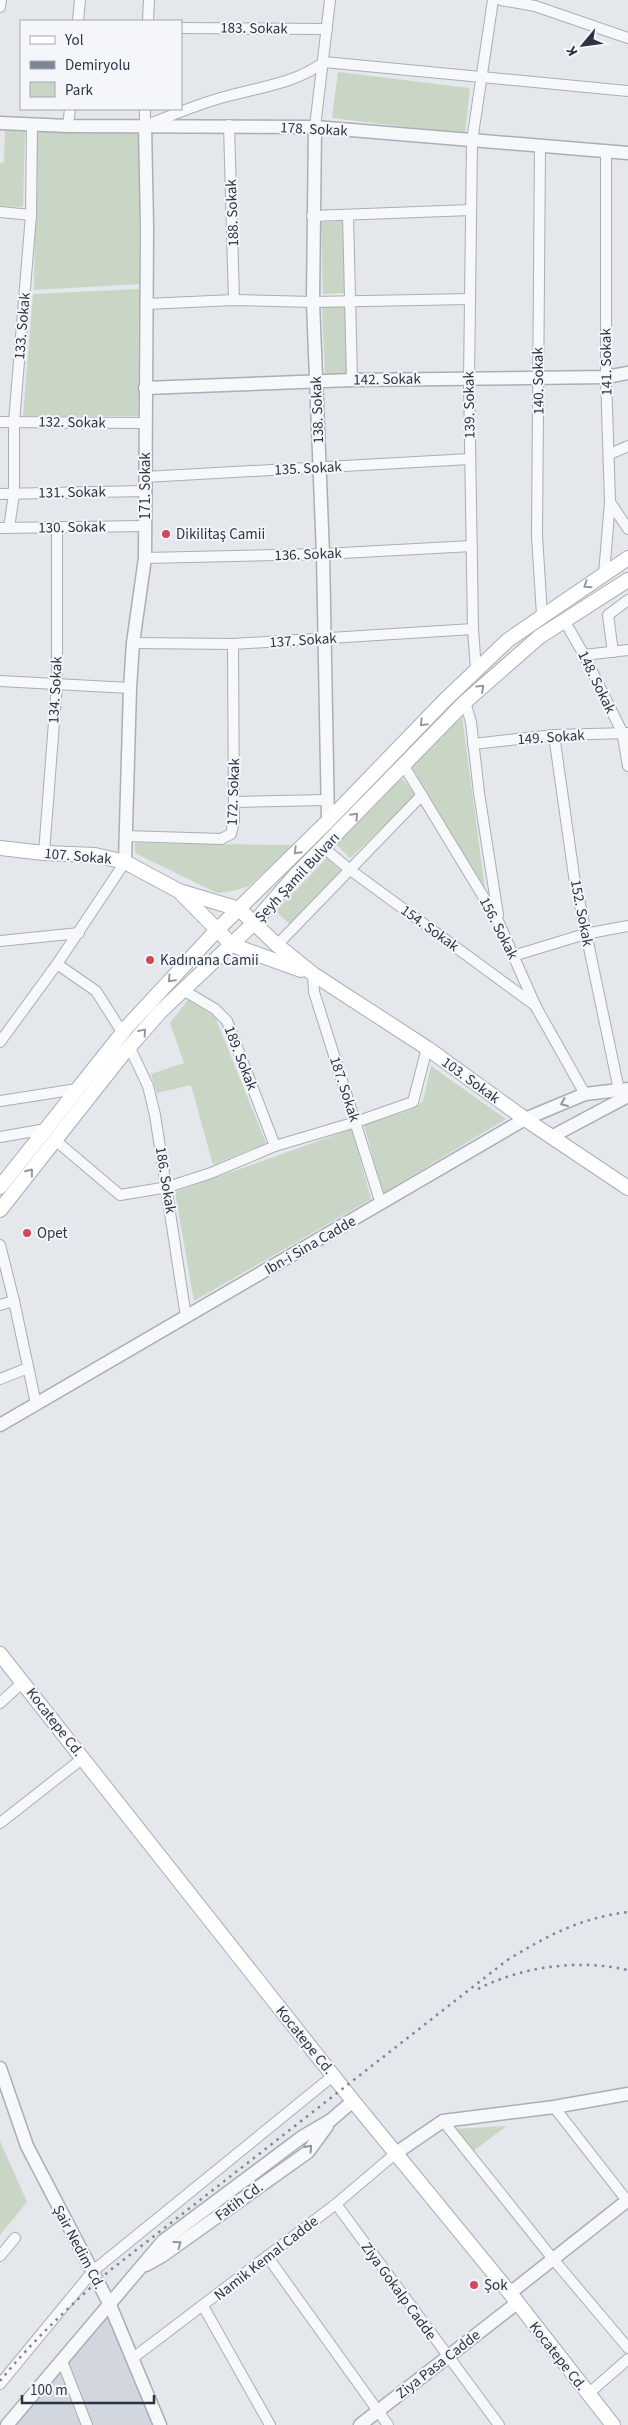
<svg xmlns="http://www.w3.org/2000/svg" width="628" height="2425" font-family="'Source Sans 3',sans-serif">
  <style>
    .built { fill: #d2d6de }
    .green { fill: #c9d6c5 }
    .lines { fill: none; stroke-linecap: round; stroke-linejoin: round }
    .minor-casing { stroke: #a9aeb7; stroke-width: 12 }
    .tertiary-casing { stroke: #a9aeb7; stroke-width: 15 }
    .secondary-casing { stroke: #a9aeb7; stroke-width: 16 }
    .minor { stroke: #f7f8fa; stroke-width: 10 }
    .tertiary { stroke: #f7f8fa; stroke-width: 12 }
    .secondary { stroke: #fff; stroke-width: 14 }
    .rail { stroke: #7d8696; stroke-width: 2.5; stroke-dasharray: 2.5 5; stroke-linecap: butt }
    .oneway { stroke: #959aa2 }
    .oneway2 { stroke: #9196a0 }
    .poi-dot { fill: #d1495b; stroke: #f4f6f9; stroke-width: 2 }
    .labels { text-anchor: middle; stroke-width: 4; stroke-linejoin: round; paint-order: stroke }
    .street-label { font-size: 15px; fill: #2b3445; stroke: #f4f6f9 }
    .poi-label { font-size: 15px; fill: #2b3445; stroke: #f4f6f9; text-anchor: start }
  </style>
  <rect width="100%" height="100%" fill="#e4e7ec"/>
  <polygon class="built" points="110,2305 160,2425 7,2425"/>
  <g class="green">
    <polygon points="338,72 470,88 465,134 332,118"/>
    <polygon points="5,130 25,131 23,207 0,206 0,163 4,162"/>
    <polygon points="36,131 139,133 139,284 34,290"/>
    <polygon points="344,221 347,293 323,294 321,222"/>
    <polygon points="139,289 138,416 23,416 33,294"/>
    <polygon points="322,307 345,307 348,375 325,375"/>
    <polygon points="462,716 485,889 411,766"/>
    <polygon points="402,778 416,796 350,858 336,844"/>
    <polygon points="135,843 295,845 249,886 233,891 217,893 135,853"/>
    <polygon points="327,858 341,871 289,924 276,911"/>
    <polygon points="188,1000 215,1017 266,1143 213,1165 191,1085 157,1093 151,1074 184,1063 170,1023"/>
    <polygon points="431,1066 506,1119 383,1193 364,1125 411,1110 423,1101"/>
    <polygon points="352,1129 371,1199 194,1301 175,1192"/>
    <polygon points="507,2126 473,2151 454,2129"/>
    <polygon points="0,2141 27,2202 0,2235"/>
  </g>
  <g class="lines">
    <g class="minor-casing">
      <g id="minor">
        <polyline points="501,0 535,6 628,38"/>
        <polyline points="0,7 1,0"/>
        <polyline points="78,21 80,0"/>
        <polyline points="148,21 149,0"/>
        <polyline points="181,28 327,29"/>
        <path d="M145,109V126C172,115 200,103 228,96C261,87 296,83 324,62L628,91"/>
        <polyline points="229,125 234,300"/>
        <polyline points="68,126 70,109"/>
        <polyline points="315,127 330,0"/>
        <polyline points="540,146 537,536 542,615"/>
        <polyline points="0,212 31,215"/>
        <polyline points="348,215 352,380"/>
        <polyline points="312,216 471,210"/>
        <polyline points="146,304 234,300 313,302 470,299"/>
        <polyline points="0,422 144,423"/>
        <polyline points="610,454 628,446"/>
        <polyline points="145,477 470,459"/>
        <polyline points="0,494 145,491"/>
        <polyline points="610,502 628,529"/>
        <polyline points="0,528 145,526"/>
        <polyline points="9,528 14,494 14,422 31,215 32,124"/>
        <polyline points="145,558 323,554 472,546"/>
        <polyline points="604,574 610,502 606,377 606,150"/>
        <polyline points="564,620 584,655 628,744"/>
        <polyline points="133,643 233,644 473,629"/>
        <polyline points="613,652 608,615 628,600"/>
        <polyline points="584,655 628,650"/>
        <polyline points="476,670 473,629 469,379 472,141 493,0"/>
        <polyline points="0,681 130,688"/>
        <polyline points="465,702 471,722 479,793 498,915"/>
        <polyline points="554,735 574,876 619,1090"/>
        <polyline points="623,737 628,766"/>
        <polyline points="473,744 554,735 628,733"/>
        <polyline points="404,766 498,921 536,1007 585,1094"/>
        <polyline points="234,802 326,800"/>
        <polyline points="126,836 221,839 231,834 234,820 233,644"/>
        <polyline points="324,848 349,869 536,1006"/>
        <polyline points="44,853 57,683 57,527"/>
        <polyline points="0,941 79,933"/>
        <polyline points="277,945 422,795"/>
        <polyline points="513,956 585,934 628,926"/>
        <polyline points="313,974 314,992 381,1204"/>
        <polyline points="183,990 215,1009 227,1021 275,1146"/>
        <polyline points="122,1032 96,991 57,964 125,862"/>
        <polyline points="0,1042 57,964"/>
        <polyline points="130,1048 148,1086 155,1115 186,1317"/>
        <polyline points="0,1101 77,1089"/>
        <polyline points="0,1137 46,1129"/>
        <polyline points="55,1140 120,1195 168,1187 211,1173 275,1146 356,1122 413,1102 427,1048"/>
        <polyline points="0,1245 14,1301 36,1404"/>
        <polyline points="0,1305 14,1301"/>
        <polyline points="0,1379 28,1368"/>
        <polyline points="0,1703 23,1682"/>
        <polyline points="0,1823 83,1758"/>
        <polyline points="554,2107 628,2202"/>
        <polyline points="443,2121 553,2259 628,2348"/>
        <polyline points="336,2204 499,2425"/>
        <polyline points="0,2256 15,2238"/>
        <polyline points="267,2256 388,2425"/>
        <polyline points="203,2306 270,2425"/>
        <polyline points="133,2358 336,2204 396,2153"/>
        <polyline points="62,2361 87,2425"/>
        <polyline points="0,2384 93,2271 334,2075"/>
        <polyline points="588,2394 628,2359"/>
      </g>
    </g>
    <g class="tertiary-casing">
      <g id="tertiary">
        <polyline points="0,123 68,126 315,127 628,153"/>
        <polyline points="315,127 313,302 323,554 328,821"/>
        <polyline points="145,388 352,380 606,377 628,373"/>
        <polyline points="125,862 130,688 133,643 145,558 147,227 145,126"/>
        <polyline points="551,1137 628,1096"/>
        <polyline points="0,1425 525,1119 585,1094 628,1089"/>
        <polyline points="0,2068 27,2146 110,2305 160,2425"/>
        <polyline points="396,2153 443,2121 554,2107 628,2094"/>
        <polyline points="146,2265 162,2256 308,2152 327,2126"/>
        <polyline points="510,2293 628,2200"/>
        <polyline points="7,2425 163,2241 302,2137 331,2120 353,2101"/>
        <polyline points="360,2425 517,2303"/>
      </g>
    </g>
    <g class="secondary-casing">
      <g id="secondary">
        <polyline points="0,848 44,853 95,855 125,862 179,891 239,909 277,945 313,974 427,1048 525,1119 628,1188"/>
        <polyline points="181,893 232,945 301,970"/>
        <polyline points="0,1187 127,1027 216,931 328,821 445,700 508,640 628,558"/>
        <polyline points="0,1210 123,1054 160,1012 254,923 293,878 465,702 539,637 628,580"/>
        <polyline points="0,1654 353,2101 510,2293 613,2425"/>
      </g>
    </g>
    <use href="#minor" class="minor"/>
    <use href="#tertiary" class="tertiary"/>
    <use href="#secondary" class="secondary"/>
    <g class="rail">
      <path d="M478,1989C523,1966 579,1959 628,1970"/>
      <path d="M0,2381C32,2341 70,2306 108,2272L506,1961C546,1936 580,1918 628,1912"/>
    </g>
  </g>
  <defs><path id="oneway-chevron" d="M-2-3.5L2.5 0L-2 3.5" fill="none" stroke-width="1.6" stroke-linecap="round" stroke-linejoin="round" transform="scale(1.25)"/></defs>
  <g class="oneway">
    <use href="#oneway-chevron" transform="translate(587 585) rotate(146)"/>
    <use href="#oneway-chevron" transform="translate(481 688) rotate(-43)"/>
    <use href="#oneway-chevron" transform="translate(423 723) rotate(135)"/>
    <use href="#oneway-chevron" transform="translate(355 816) rotate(-46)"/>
    <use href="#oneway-chevron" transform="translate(297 851) rotate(135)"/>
    <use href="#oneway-chevron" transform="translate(171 979) rotate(133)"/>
    <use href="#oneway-chevron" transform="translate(143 1032) rotate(-49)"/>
    <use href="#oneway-chevron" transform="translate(30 1172) rotate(-52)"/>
  </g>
  <g class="oneway2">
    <use href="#oneway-chevron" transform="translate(564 1103) rotate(157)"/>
    <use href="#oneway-chevron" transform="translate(309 2148) rotate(-48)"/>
    <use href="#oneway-chevron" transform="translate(178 2244) rotate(-36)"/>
  </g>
  <g class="poi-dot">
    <circle cx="166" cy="534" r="5"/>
    <circle cx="150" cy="960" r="5"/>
    <circle cx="27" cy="1233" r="5"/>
    <circle cx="474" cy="2285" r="5"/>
  </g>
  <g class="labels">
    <g class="street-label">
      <text transform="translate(254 28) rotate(1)" y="5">183. Sokak</text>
      <text transform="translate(314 129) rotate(3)" y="5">178. Sokak</text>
      <text transform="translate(232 213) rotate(-92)" y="5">188. Sokak</text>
      <text transform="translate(22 326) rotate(-85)" y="5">133. Sokak</text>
      <text transform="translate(606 362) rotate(-91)" y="5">141. Sokak</text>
      <text transform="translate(387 379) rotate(-1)" y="5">142. Sokak</text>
      <text transform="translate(538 381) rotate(-91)" y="5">140. Sokak</text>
      <text transform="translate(469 405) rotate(-91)" y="5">139. Sokak</text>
      <text transform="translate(317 410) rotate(-92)" y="5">138. Sokak</text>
      <text transform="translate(72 422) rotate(1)" y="5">132. Sokak</text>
      <text transform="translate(308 468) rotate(-3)" y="5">135. Sokak</text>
      <text transform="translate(145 486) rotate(-90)" y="5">171. Sokak</text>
      <text transform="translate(72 492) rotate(-1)" y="5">131. Sokak</text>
      <text transform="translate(72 527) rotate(-1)" y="5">130. Sokak</text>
      <text transform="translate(308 554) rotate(-2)" y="5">136. Sokak</text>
      <text transform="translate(303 640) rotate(-4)" y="5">137. Sokak</text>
      <text transform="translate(597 682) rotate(64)" y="5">148. Sokak</text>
      <text transform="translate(55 690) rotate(-87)" y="5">134. Sokak</text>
      <text transform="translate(551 737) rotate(-4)" y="5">149. Sokak</text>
      <text transform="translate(233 792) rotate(-88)" y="5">172. Sokak</text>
      <text transform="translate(78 856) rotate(5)" y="5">107. Sokak</text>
      <text transform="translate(297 877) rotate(-47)" y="5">Şeyh Şamil Bulvarı</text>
      <text transform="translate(582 913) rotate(79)" y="5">152. Sokak</text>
      <text transform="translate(430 928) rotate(36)" y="5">154. Sokak</text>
      <text transform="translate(499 928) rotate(63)" y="5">156. Sokak</text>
      <text transform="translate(241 1058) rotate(69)" y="5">189. Sokak</text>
      <text transform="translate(471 1080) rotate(36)" y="5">103. Sokak</text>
      <text transform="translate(345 1089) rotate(72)" y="5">187. Sokak</text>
      <text transform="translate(166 1180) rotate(81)" y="5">186. Sokak</text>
      <text transform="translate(310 1245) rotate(-30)" y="5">Ibn-i Sina Cadde</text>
      <text transform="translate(55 1722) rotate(52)" y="5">Kocatepe Cd.</text>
      <text transform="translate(305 2040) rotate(51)" y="5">Kocatepe Cd.</text>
      <text transform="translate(239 2201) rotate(-36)" y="5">Fatih Cd.</text>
      <text transform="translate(79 2247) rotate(62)" y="5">Şair Nedim Cd.</text>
      <text transform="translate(266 2258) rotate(-38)" y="5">Namik Kemal Cadde</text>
      <text transform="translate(399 2291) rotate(54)" y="5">Ziya Gokalp Cadde</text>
      <text transform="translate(558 2356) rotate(52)" y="5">Kocatepe Cd.</text>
      <text transform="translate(438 2364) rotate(-38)" y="5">Ziya Pasa Cadde</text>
    </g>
    <g class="poi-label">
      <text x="176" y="539">Dikilitaş Camii</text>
      <text x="160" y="965">Kadınana Camii</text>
      <text x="37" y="1238">Opet</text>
      <text x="484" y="2290">Şok</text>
    </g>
  </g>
  <rect x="20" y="20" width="162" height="90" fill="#f4f6f9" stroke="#a4a8b1"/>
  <rect x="30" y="36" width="25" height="8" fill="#ffffff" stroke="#a4a8b1"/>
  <text x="65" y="45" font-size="15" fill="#2b3445">Yol</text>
  <rect x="30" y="61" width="25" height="8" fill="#7d8696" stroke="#a4a8b1"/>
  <text x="65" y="70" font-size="15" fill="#2b3445">Demiryolu</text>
  <rect x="30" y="82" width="25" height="15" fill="#c9d6c5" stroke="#a4a8b1"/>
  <text x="65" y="95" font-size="15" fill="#2b3445">Park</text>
  <g transform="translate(583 45) rotate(241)" stroke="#f4f6f9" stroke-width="4" paint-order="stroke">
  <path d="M0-4L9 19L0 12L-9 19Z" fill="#2b3445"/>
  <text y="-8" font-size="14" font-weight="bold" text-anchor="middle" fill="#2b3445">K</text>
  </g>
  <path d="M22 2395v8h132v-8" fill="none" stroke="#2b3445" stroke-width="2.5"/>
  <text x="30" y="2395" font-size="15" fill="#2b3445" stroke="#f4f6f9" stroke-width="4" paint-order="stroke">100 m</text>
</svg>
